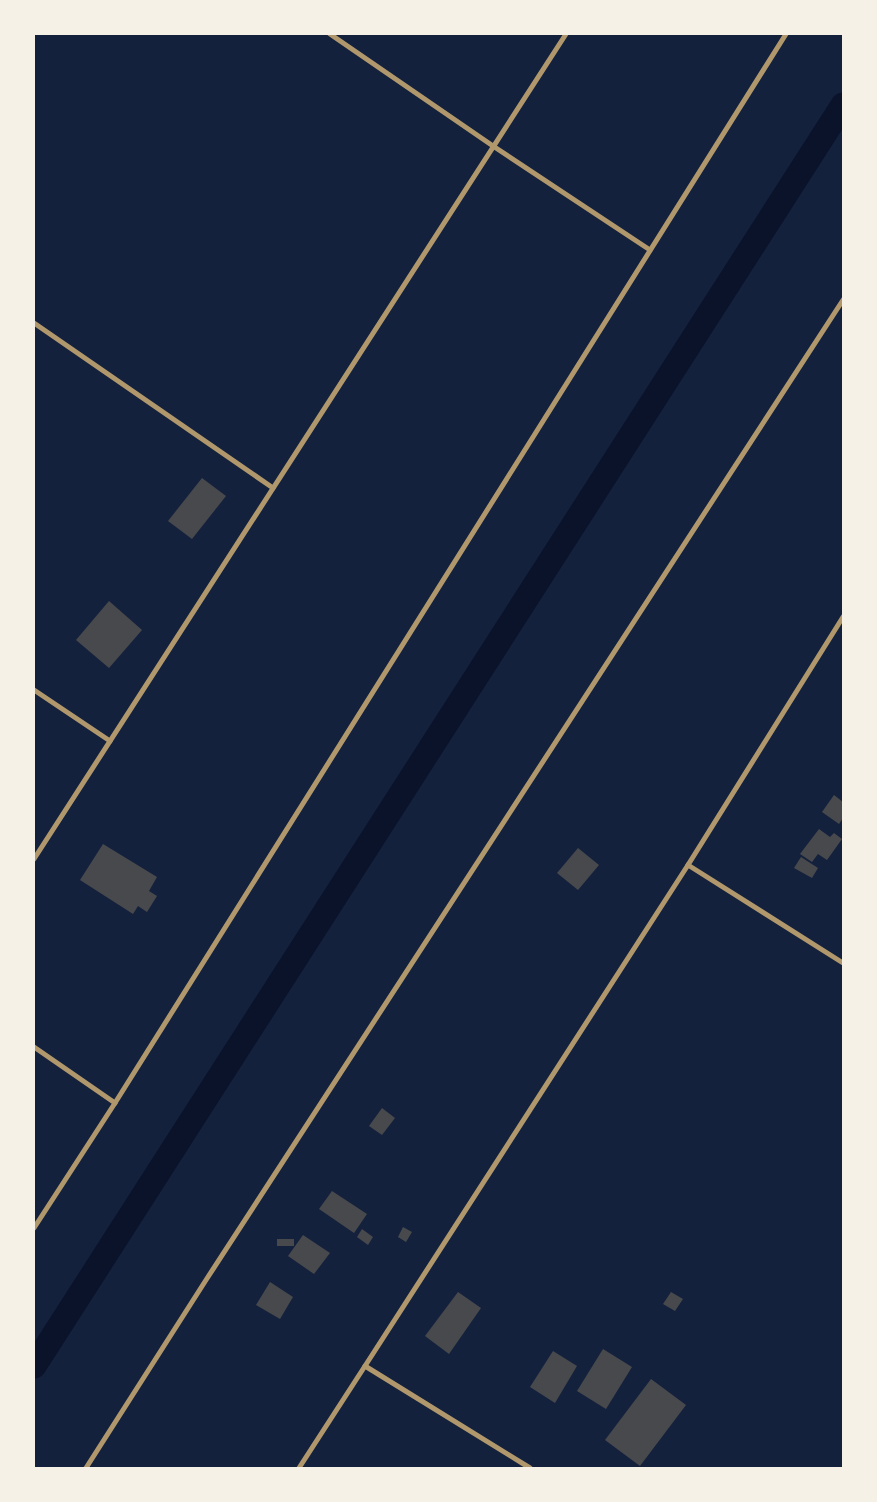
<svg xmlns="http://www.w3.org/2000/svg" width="877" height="1502" font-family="'Roboto Serif',serif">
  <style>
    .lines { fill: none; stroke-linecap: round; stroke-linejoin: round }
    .canal { stroke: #0b132b; stroke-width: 25 }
    .building { fill: #48494c }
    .minor { stroke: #b1986c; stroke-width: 5 }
  </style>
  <rect width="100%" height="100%" fill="#14213d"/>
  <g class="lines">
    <polyline class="canal" points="34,1366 843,105"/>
  </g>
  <g class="building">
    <polygon points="202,478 226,496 192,539 168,521"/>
    <polygon points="109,601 142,630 109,668 76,640"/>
    <polygon points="834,795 843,802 843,818 839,824 822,812"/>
    <polygon points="819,829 830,837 834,833 842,839 827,860 818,854 812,862 800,854"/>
    <polygon points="103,844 157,877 149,891 157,896 147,912 138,906 133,914 80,880"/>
    <polygon points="578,848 599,865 578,890 557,873"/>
    <polygon points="801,857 818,868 812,878 794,868"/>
    <polygon points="382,1108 395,1118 382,1135 369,1126"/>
    <polygon points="332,1191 367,1214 354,1233 319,1209"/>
    <polygon points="403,1227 412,1232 406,1242 398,1237"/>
    <polygon points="362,1229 373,1237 368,1245 357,1237"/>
    <polygon points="303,1235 330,1253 314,1274 288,1256"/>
    <rect x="277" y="1239" width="17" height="7"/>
    <polygon points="270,1282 293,1297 280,1319 256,1305"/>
    <polygon points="458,1292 481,1308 449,1354 425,1336"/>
    <polygon points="671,1292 683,1299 675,1311 663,1304"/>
    <polygon points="603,1349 632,1367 606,1409 577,1391"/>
    <polygon points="553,1351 577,1366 555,1403 530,1387"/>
    <polygon points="651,1379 686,1405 640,1466 605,1440"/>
  </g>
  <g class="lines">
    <g class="minor">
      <polyline points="330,34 493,146 650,250"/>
      <polyline points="34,323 273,488"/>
      <polyline points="34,690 110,741"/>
      <polyline points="34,859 566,34"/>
      <polyline points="688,865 843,617"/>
      <polyline points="34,1047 115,1103"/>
      <polyline points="34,1228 115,1103 786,34"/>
      <polyline points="365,1366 688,865 843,963"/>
      <polyline points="86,1468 206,1280 843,300"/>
      <polyline points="299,1468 365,1366 530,1468"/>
    </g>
  </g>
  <rect width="877" height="1502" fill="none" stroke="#f6f1e7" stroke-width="70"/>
</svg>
